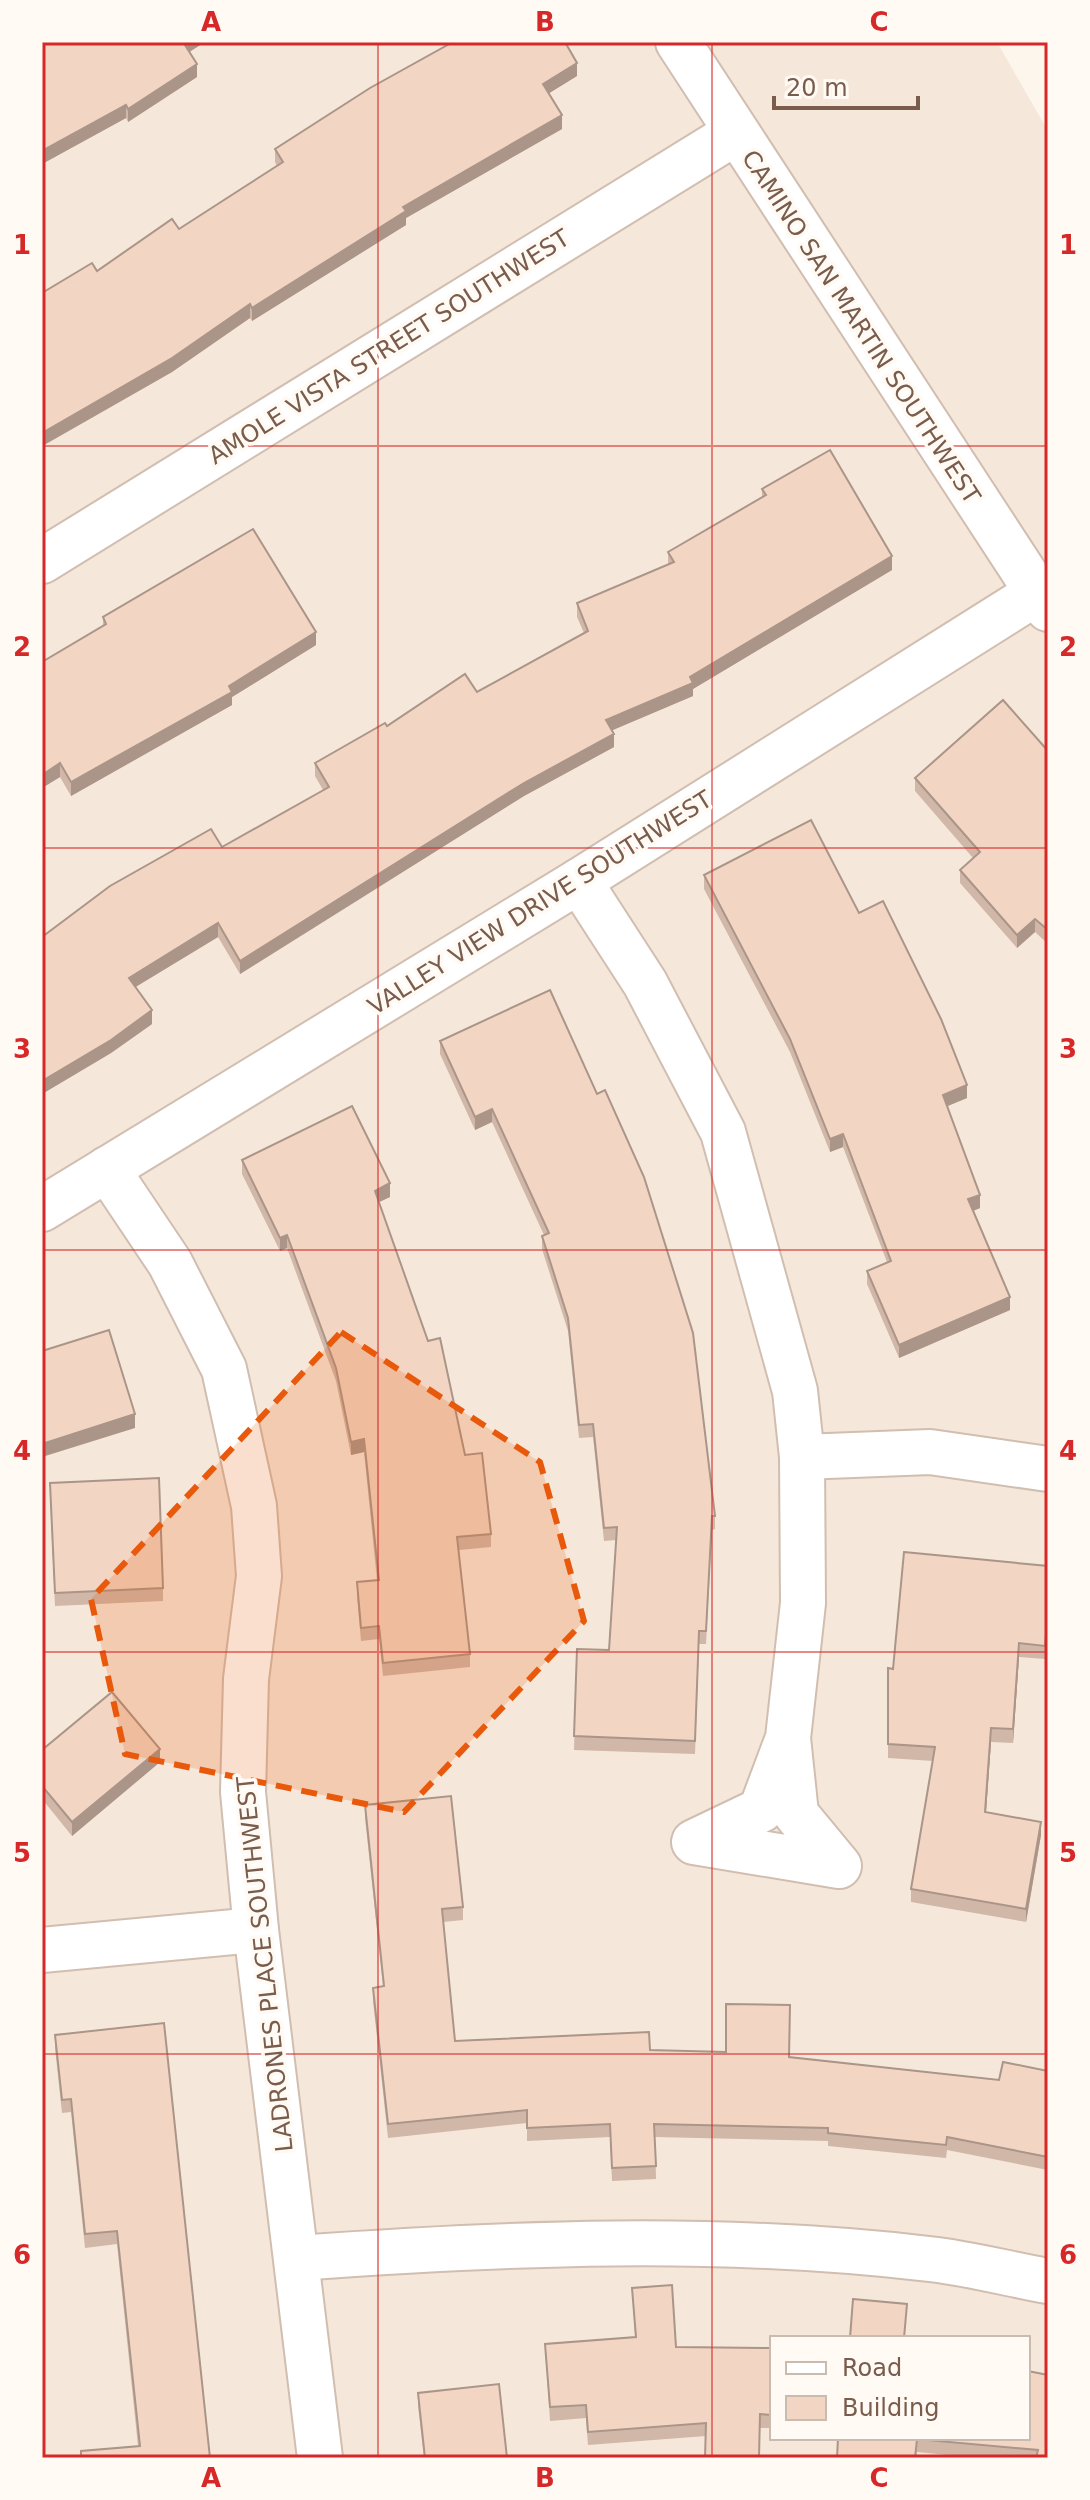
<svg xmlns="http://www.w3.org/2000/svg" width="1090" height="2500" font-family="'DejaVu Sans',sans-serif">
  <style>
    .residential { fill: #f5e8da; fill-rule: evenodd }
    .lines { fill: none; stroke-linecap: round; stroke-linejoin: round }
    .minor-casing { stroke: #d1beb0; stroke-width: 48 }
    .minor { stroke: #fff; stroke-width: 44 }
    .wall { fill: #d1b7a8 }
    .shaded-wall { fill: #aa9588 }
    .building { fill: #f3d5c3; stroke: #aa9588; stroke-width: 2 }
    .marked { fill: #e8590c; fill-opacity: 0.2; stroke: #e8590c; stroke-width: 6; stroke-dasharray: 16 10; stroke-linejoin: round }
    .grid { fill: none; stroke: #d62828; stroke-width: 2; stroke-opacity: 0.55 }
    .labels { text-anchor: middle; stroke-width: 7; stroke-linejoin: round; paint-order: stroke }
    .street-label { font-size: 24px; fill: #7a5c4d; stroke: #fffaf3 }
    .neatline { fill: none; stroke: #d62828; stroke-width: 3 }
    .grid-label { font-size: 26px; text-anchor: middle; font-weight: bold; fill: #d62828 }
  </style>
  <rect width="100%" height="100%" fill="#fdf6ec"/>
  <path class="residential" d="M42,42H997L1048,131V2458H42ZM772,2338H1028V2438H772Z"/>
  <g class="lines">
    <g class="minor-casing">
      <g id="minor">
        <polyline points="678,42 1048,609"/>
        <polyline points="42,561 735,133"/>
        <polyline points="579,881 645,983 723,1132 795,1391 802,1457 803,1603 788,1738 796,1814 839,1866 694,1842 761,1810 788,1738"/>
        <polyline points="107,1169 170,1263 224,1369 254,1506 259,1576 246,1679 243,1792 256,1930 320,2458"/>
        <polyline points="42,1209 579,881 1035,594"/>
        <polyline points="802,1457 930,1452 1048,1469"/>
        <polyline points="42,1950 256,1930"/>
        <path d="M297,2258C507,2243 719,2234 929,2259C968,2263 1008,2274 1048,2281"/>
      </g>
    </g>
    <use href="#minor" class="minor"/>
  </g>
  <g class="wall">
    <polygon points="42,42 205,42 189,52 197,77 128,122 126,118 42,164"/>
    <polygon points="577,76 549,93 562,129 406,218 406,225 252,321 250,318 172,372 44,445 44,451 42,293 97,271 179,229 277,166 275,162 275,149"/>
    <polygon points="762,489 892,570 693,689 693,696 612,730 614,747 524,796 240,974 218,937 135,987 152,1024 111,1053 42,1094 42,937 222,847 323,790 315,776 315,763 387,726 477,692 584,633 577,617 577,603 668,565 668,552 762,497"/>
    <polygon points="103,617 316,645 232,697 232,705 71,796 60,777 42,788 42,662 103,626"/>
    <polygon points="1048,751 1048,944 1035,932 1017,948 960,883 960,870 973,858 915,791 915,778"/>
    <polygon points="704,875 859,913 967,1098 947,1106 980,1208 973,1211 1010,1310 899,1358 867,1284 867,1271 887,1262 843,1147 830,1152 790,1052 704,889"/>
    <polygon points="550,990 715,1516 715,1529 712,1530 706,1644 699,1644 695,1754 574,1750 577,1649 609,1650 616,1540 604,1541 593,1437 579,1438 568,1331 542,1249 542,1236 544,1235 492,1122 475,1130 440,1054 440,1041"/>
    <polygon points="242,1160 390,1197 379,1202 491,1534 491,1547 459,1550 470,1654 470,1667 383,1676 379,1639 361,1641 357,1596 357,1582 377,1580 364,1452 351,1455 336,1381 287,1248 280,1251 242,1174"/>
    <polygon points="50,1496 163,1588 163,1601 55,1606"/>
    <polygon points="1048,1566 1045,1659 1019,1657 1013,1743 991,1742 986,1812 1041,1835 1026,1922 911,1902 911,1889 933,1761 888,1758 888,1668 893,1669"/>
    <polygon points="42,1750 160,1762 72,1836 42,1799"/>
    <polygon points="365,1805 463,1907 463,1920 443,1922 455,2041 789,2057 999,2080 1048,2071 1048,2170 947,2150 946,2158 828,2146 828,2141 655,2137 656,2179 612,2181 610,2137 527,2141 527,2123 388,2138 373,2001 373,1988 383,1986 365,1818"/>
    <polygon points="55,2035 210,2458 138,2446 117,2244 85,2248 71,2112 62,2113 55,2048"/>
    <polygon points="632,2288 676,2347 772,2348 772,2428 760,2428 706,2436 588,2445 586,2418 550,2421 545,2344 635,2337"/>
    <polygon points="418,2393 507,2458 424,2458 418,2406"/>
    <polygon points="838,2438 1028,2438 1048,2458 977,2458 917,2452 916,2458 837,2458"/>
  </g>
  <g class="shaded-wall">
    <polygon points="183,42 205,42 183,56"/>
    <polygon points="577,63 577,76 543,97 543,84"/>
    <polygon points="197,64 197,77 128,122 128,109"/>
    <polygon points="126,105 126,118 42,164 42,151"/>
    <polygon points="562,115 562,129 406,218 406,225 252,321 252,308 403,207"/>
    <polygon points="250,304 250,318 172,372 44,445 44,451 42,452 42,433"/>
    <polygon points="892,556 892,570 693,689 693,696 606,733 606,720 690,677"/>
    <polygon points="316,632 316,645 232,697 232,705 71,796 71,782"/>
    <polygon points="614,734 614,747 524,796 240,974 240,961 524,783"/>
    <polygon points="60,763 60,777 42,788 42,775"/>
    <polygon points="1035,919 1035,932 1017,948 1017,935"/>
    <polygon points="218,923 218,937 129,991 129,978"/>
    <polygon points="152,1010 152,1024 111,1053 42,1094 42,1081"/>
    <polygon points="967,1085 967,1098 943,1108 943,1095"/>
    <polygon points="492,1109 492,1122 475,1130 475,1117"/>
    <polygon points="843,1134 843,1147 830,1152 830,1139"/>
    <polygon points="390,1183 390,1197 375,1204 375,1191"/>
    <polygon points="980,1195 980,1208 968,1213 968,1199"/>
    <polygon points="287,1235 287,1248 280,1251 280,1238"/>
    <polygon points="1010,1297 1010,1310 899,1358 899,1345"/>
    <polygon points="135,1414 135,1428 42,1457 42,1444"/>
    <polygon points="364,1439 364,1452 351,1455 351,1442"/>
    <polygon points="1048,1608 1048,1621 1045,1659 1045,1646"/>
    <polygon points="1019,1643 1019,1657 1013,1743 1013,1729"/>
    <polygon points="991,1728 991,1742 985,1826 985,1812"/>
    <polygon points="160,1749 160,1762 72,1836 72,1822"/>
    <polygon points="1041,1822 1041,1835 1026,1922 1026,1909"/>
  </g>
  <g class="building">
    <polygon points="42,42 183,42 197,64 128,109 126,105 42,151"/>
    <polygon points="453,42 565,42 577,63 543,84 562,115 403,207 406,211 252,308 250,304 172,358 42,433 42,293 92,263 97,271 172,219 179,229 283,162 275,149 370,88"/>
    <polygon points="830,450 892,556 690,677 693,683 606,720 614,734 524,783 240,961 218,923 129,978 152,1010 111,1040 42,1081 42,937 110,886 211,829 222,847 329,787 315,763 385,723 387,726 465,674 477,692 588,631 577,603 674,562 668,552 766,495 762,489"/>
    <polygon points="253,529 316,632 229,686 232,692 71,782 60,763 42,775 42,662 106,624 103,617"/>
    <polygon points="1003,700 1048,751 1048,930 1035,919 1017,935 960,870 980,852 915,778"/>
    <polygon points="811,820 859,913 883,901 941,1019 967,1085 943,1095 980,1195 968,1199 1010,1297 899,1345 867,1271 891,1261 843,1134 830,1139 790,1039 704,875"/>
    <polygon points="550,990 597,1094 605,1090 644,1177 693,1333 715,1516 712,1516 706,1631 699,1631 695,1741 574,1736 577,1649 609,1650 617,1527 604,1528 593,1424 579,1425 568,1318 542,1236 549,1233 492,1109 475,1117 440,1041"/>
    <polygon points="352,1106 390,1183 375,1191 428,1341 440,1338 465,1455 482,1453 491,1534 457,1537 470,1654 383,1663 379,1626 361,1628 357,1582 379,1580 364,1439 351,1442 336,1368 287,1235 280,1238 242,1160"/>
    <polygon points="109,1330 135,1414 42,1444 42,1351"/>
    <polygon points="159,1478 163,1588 55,1593 50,1483"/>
    <polygon points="904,1552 1048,1566 1048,1608 1045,1646 1019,1643 1013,1729 991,1728 985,1812 1041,1822 1026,1909 911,1889 935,1747 888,1744 888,1668 893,1669"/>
    <polygon points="112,1692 160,1749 72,1822 42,1786 42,1750"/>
    <polygon points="451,1796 463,1907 442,1909 455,2041 649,2032 650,2050 726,2052 726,2004 790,2005 789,2057 999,2080 1003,2062 1048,2071 1048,2157 947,2137 946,2145 828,2133 828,2128 654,2124 656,2166 612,2168 610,2124 527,2128 527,2110 388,2124 373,1988 384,1986 365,1805"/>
    <polygon points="164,2023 210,2458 81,2458 81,2451 140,2446 117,2231 85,2234 71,2099 62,2100 55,2035"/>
    <polygon points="672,2285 676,2347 772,2348 772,2415 760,2414 759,2458 705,2458 706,2423 588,2432 586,2405 550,2407 545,2344 636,2337 632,2288"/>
    <polygon points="853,2299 907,2304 904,2338 850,2338"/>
    <polygon points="1028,2371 1048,2375 1048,2458 1036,2458 1038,2450 917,2439 915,2458 837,2458 838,2438 1028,2438"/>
    <polygon points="499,2384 507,2458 425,2458 418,2393"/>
  </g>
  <path class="marked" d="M341,1332L540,1462L584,1621L404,1812L125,1754L91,1599Z"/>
  <path class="grid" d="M378,42V2458M712,42V2458M42,446H1048M42,848H1048M42,1250H1048M42,1652H1048M42,2054H1048"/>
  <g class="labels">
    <g class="street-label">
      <text transform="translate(861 327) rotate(57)" y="8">CAMINO SAN MARTIN SOUTHWEST</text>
      <text transform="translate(389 347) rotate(-32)" y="8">AMOLE VISTA STREET SOUTHWEST</text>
      <text transform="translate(540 903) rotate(-32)" y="8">VALLEY VIEW DRIVE SOUTHWEST</text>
      <text transform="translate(265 1964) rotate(-96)" y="8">LADRONES PLACE SOUTHWEST</text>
    </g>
  </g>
  <rect width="1090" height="2500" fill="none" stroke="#fffaf3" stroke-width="88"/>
  <rect x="770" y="2336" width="260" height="104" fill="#fffaf3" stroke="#cabbb1" stroke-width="2"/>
  <rect x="786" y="2362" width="40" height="12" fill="#ffffff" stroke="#cabbb1" stroke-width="2"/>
  <text x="842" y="2376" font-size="24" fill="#7a5c4d">Road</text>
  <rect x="786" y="2396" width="40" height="24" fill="#f3d5c3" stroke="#cabbb1" stroke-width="2"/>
  <text x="842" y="2416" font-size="24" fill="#7a5c4d">Building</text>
  <path d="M774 96v12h144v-12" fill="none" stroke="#7a5c4d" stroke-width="4"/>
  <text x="786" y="96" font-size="24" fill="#7a5c4d" stroke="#fffaf3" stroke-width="6" paint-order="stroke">20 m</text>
  <rect x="44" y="44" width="1002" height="2412" class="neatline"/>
  <g class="grid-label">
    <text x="211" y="31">A</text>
    <text x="545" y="31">B</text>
    <text x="879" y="31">C</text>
    <text x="22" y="254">1</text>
    <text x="1068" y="254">1</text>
    <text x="22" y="656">2</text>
    <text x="1068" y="656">2</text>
    <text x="22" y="1058">3</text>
    <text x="1068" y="1058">3</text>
    <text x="22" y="1460">4</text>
    <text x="1068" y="1460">4</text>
    <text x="22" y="1862">5</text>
    <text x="1068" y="1862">5</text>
    <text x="22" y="2264">6</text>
    <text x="1068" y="2264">6</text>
    <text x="211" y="2487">A</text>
    <text x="545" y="2487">B</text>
    <text x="879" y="2487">C</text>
  </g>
</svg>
